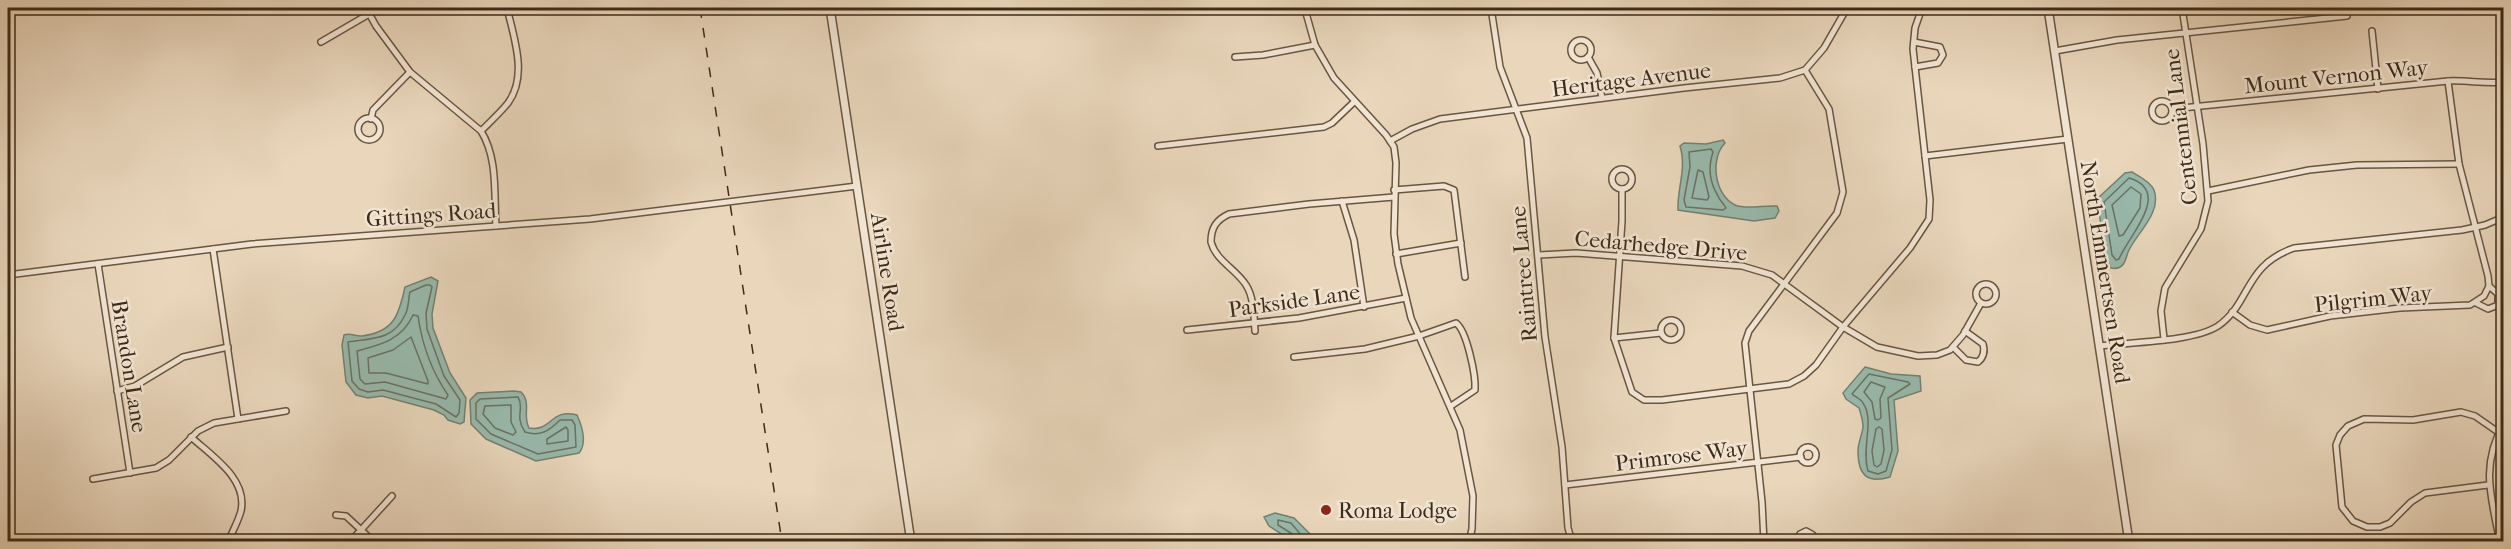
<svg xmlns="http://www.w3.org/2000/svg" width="2511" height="549" font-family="'IM FELL French Canon',serif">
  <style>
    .water { fill: #98b9ac; stroke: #748170; stroke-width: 1.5 }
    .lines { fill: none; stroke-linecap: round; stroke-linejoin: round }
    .shore { stroke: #6b7262; stroke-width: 1.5 }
    .minor-casing { stroke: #695640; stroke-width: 8 }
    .tertiary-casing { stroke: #695640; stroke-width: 10 }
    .minor { stroke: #f1e4d3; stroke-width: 5 }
    .tertiary { stroke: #f1e4d3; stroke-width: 7 }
    .rail { stroke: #3e2c17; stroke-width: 1.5; stroke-dasharray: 10 10; stroke-linecap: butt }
    .poi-dot { fill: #8f2418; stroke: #f1e4d3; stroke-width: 2 }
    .labels { text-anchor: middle; stroke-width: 5; stroke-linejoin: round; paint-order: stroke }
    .street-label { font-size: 22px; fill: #3e2c17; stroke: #f1e4d3 }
    .poi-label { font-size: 22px; fill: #3e2c17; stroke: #f1e4d3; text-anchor: start }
  </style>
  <rect width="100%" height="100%" fill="#e9d6bb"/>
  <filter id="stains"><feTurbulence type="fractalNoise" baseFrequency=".00333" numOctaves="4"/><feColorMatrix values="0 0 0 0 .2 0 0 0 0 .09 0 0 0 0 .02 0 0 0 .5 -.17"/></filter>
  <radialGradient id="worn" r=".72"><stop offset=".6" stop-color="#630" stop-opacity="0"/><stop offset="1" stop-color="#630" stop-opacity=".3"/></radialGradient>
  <g class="water">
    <path d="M1723,140L1725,143C1710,158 1714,195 1735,205C1746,210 1764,205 1777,206L1779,211L1775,218L1754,221L1678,210C1677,188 1687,169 1680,146L1684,143L1706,144Z"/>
    <path d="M2132,172C2139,176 2151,182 2154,190C2162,212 2138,232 2129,250C2127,254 2126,260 2124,263C2121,268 2116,269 2111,268L2106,257L2097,199L2125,173Z"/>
    <path d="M431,277L438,281L432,314L433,328L450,373L466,398L464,422L460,424L448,420L444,415L434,410L382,396L368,398L356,395L346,382L342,345L344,335C351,332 355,337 362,336C394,332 399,315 405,287Z"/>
    <path d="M1865,367L1891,374L1920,376L1921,391L1894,400L1898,451L1890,477C1867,484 1858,475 1858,451C1858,443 1862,435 1863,427C1863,421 1861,414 1859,408L1846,399L1843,393Z"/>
    <path d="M514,391L521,392C532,403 522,415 529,428C552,432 550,408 577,415C582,426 587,443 579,453L536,461L486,439L471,424L470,400L477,393Z"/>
    <polygon points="1275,513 1294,518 1312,536 1312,541 1292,541 1269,526 1264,517"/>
  </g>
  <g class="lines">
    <g class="shore">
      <path d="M1711,149L1713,152C1708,167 1710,183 1718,196C1720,201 1724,204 1726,208L1723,210L1686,207L1684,200L1690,167L1689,152Z"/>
      <polygon points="1698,170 1703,172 1709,197 1707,200 1692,198"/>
      <path d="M2129,178C2173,191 2129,235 2119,259L2116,260L2112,255L2104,202Z"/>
      <polygon points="2131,187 2141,194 2140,208 2123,235 2119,236 2112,205"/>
      <path d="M426,285H430L432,287L426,313L427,329L444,376L460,400L459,413L456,417L436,404L383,390L368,392L359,389L352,381L348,342C371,338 393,341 405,315C409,308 408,300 410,292Z"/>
      <path d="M413,315L418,316C422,344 432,372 448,395L446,399L385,382L365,384L360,379L357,351C380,345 402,340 413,315Z"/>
      <polygon points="411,337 428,381 428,384 386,373 369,373 368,358 393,350"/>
      <path d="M1869,374L1908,382L1910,384L1888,398L1892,450L1886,471L1878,474L1868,471C1861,449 1875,420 1863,403C1861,399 1855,397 1852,394Z"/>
      <polygon points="1871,382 1885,387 1880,399 1881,418 1878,420 1875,419 1872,402 1864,392"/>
      <path d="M518,397C525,408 514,416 525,432C540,437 549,431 560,420H572L575,425L576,447L538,454L491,434L476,419V403L480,399Z"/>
      <polygon points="511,405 511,422 516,432 513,435 495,428 483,414 485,406"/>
      <polygon points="566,427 568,430 568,441 547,444 547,439"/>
      <polygon points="1879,427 1882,429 1884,450 1881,464 1877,467 1874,465 1872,451 1876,429"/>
      <polyline points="1295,542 1294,535 1278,525 1278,520 1291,523 1307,542"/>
    </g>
    <g class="minor-casing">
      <g id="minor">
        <path d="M366,8L376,26L410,72L481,131C498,158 494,194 496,226"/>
        <polyline points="1491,8 1500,67 1527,138 1545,337 1562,447 1568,528 1572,542"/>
        <polyline points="1306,13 1315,45 1334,78 1386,135 1394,147 1396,163 1394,234 1398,264 1411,318 1460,430 1473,496 1472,529 1469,542"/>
        <polyline points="2372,31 2378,89"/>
        <circle cx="1581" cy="50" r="10"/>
        <polyline points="321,42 369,14"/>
        <polyline points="1914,42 1940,47 1943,55 1938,63 1915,67"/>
        <polyline points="2055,51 2117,40 2347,16"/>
        <polyline points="1235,57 1263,55 1315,45"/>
        <polyline points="1588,57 1597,73 1602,98"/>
        <circle cx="2162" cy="111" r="10"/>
        <path d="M2172,109L2448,81C2467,80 2485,84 2504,82"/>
        <circle cx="369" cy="129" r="11"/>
        <polyline points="371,119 373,110 410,72"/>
        <path d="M481,131C490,122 500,113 508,103C528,76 514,38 507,8"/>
        <polyline points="1390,141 1412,129 1440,119 1684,88 1780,78 1805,70 1824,48 1847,8"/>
        <polyline points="1158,146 1324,127 1332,123 1354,102"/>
        <polyline points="1925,156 2068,139"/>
        <circle cx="1622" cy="179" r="10"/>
        <polyline points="1622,189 1622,221 1614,338 1632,392 1644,400 1662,400 1789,384 1804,376 1816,365 1843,327 1910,248 1929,219 1930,200 1913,49 1915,28 1922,8"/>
        <polyline points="1394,190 1444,186 1454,190 1465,277"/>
        <polyline points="2208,191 2309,170 2357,165 2459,164"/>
        <polyline points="1342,201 1354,240 1364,307"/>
        <polyline points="213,249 238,419"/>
        <polyline points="1396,254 1461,243"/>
        <polyline points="1539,255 1576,253 1742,266 1772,275 1843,327 1877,347 1918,356 1937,355 1950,350 1963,335 1981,303"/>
        <polyline points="98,264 130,473"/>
        <polyline points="8,275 252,244 590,219 857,186"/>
        <circle cx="1986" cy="294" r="10"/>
        <polyline points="2476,303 2488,309 2498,305 2498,294 2489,286"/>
        <polyline points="2232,312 2250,325 2267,330 2330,316 2400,308 2470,305 2484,296 2489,286 2488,276 2459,164 2448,81"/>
        <circle cx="1671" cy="330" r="10"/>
        <polyline points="1187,330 1299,318 1406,298"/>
        <path d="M1255,331C1254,317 1254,297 1246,285C1236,269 1216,261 1211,242C1211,228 1216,220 1229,214L1309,204L1394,197"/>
        <polyline points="1614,338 1661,333"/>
        <polyline points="2164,339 2161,311 2165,288 2201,229 2208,201 2203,144 2182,8"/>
        <path d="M2099,346C2130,342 2193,342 2218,326C2252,302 2243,266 2294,248L2462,230L2485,225L2504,217"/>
        <path d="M1953,347L1966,360L1978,362C1984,357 1985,351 1983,344L1965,331"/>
        <path d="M1294,357L1365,349L1419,336L1456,323C1467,331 1476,376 1475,390L1451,406"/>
        <polyline points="117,391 135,386 183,357 228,347"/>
        <path d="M191,437C212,456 248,479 241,511C238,522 232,532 228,542"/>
        <circle cx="1808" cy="455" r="8"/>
        <polyline points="93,479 156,468 169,460 198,431 214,423 286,411"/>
        <polyline points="1565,485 1801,457"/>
        <polyline points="2488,485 2425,493 2411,502 2390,523 2380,527 2367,527 2353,521 2342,507 2336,445 2340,435 2348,426 2364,419 2413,420 2461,412 2475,416 2498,432"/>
        <polyline points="336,515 346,516 374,542"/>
        <polyline points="1798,539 1800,534 1806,531 1813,535 1812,542"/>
        <polyline points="350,542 392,496"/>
        <polyline points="446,542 448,541"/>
        <polyline points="1748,542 1798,538"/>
        <polyline points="1764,542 1762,502 1745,343 1749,331 1837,213 1843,192 1829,109 1805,70"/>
        <path d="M2500,542C2491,497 2480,465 2504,423"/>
      </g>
    </g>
    <g class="tertiary-casing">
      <g id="tertiary">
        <polyline points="830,8 911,542"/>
        <polyline points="2048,8 2129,542"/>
      </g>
    </g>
    <use href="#minor" class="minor"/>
    <use href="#tertiary" class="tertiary"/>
    <polyline class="rail" points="700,8 782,542"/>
  </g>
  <circle class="poi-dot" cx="1326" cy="510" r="6"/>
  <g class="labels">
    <g class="street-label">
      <text transform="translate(2336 76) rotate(-6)" y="8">Mount Vernon Way</text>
      <text transform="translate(1631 79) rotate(-7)" y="8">Heritage Avenue</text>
      <text transform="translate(2180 127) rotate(-97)" y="8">Centennial Lane</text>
      <text transform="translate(431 214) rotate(-4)" y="8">Gittings Road</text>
      <text transform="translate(1661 245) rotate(5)" y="8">Cedarhedge Drive</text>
      <text transform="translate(888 272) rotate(81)" y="8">Airline Road</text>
      <text transform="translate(2106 272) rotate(81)" y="8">North Emmertsen Road</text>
      <text transform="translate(1523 274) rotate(-95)" y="8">Raintree Lane</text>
      <text transform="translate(2373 298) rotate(-6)" y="8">Pilgrim Way</text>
      <text transform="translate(1294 300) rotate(-8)" y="8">Parkside Lane</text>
      <text transform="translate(130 366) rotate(81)" y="8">Brandon Lane</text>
      <text transform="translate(1681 455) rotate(-7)" y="8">Primrose Way</text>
    </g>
    <g class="poi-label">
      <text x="1338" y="518">Roma Lodge</text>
    </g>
  </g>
  <rect width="2511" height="549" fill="none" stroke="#e9d6bb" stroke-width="30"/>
  <rect x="9" y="9" width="2493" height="531" fill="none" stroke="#3e2c17" stroke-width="3"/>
  <rect x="15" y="15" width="2481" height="519" fill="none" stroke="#3e2c17" stroke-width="1.5"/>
  <rect width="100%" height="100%" filter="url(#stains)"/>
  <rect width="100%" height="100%" fill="url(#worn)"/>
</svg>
